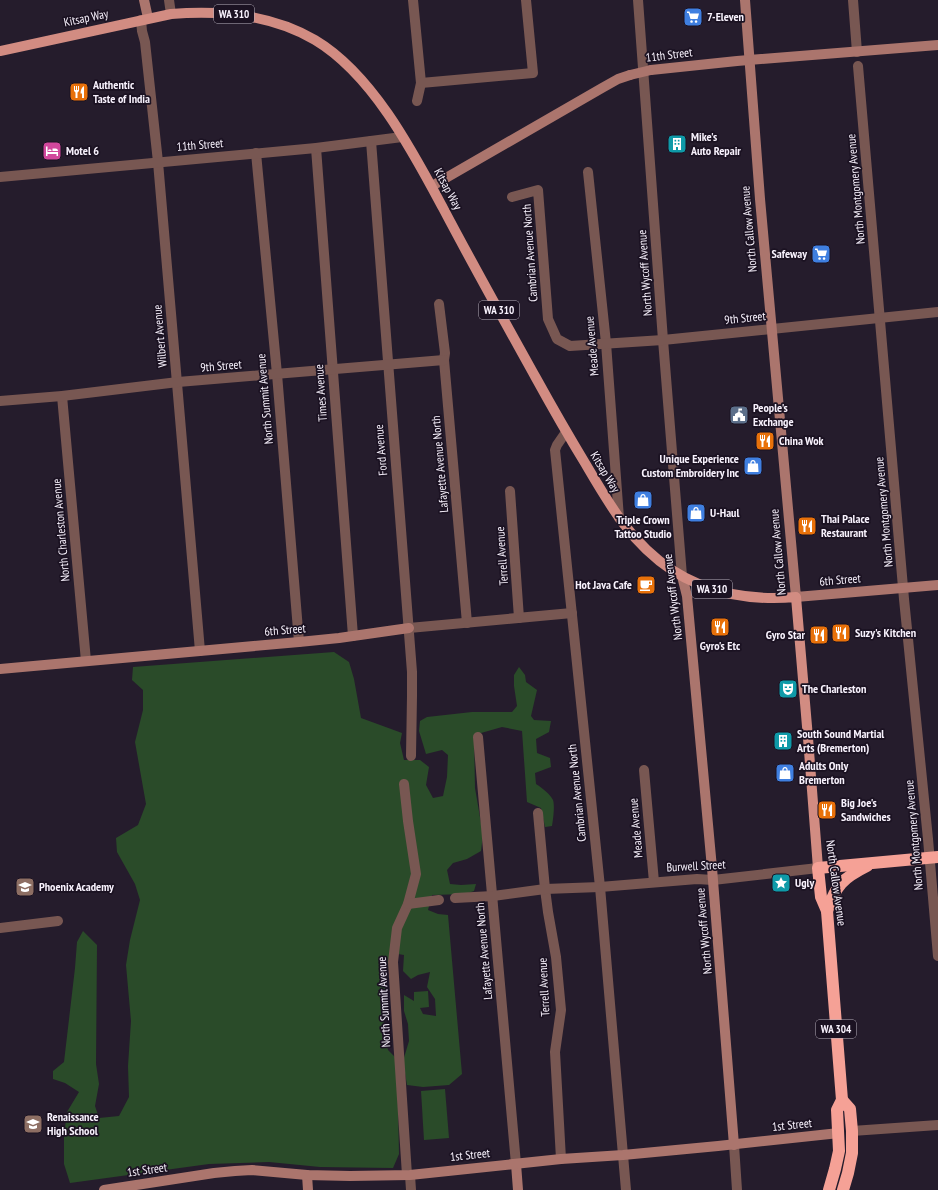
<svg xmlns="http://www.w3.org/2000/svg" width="938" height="1190" font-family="'PT Sans Narrow',sans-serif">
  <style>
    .green { fill: #2a4b29 }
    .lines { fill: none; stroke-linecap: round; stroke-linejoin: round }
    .street { stroke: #785752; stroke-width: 10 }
    .secondary { stroke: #ab756d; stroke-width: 10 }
    .primary { stroke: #d28c82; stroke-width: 10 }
    .highway { stroke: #f5a196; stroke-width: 12 }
    .secondary-bridge { stroke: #ab756d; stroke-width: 10 }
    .labels { text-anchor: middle; stroke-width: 3.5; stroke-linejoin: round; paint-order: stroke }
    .shield { fill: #1b1222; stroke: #b6afbb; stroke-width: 1 }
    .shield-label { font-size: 11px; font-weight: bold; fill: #f8f2fd }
    .poi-label { font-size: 12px; font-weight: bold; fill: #f8f2fd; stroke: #1b1222; text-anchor: start }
    .street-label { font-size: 12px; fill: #f8f2fd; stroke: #1b1222 }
  </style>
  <rect width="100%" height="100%" fill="#251c2c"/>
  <g class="green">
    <path d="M334,652L349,662L354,679L361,718L402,733L400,743L404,760H420L429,767L426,785L433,798L443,796L447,777L448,755L442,750L426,754L419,731L420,721L427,717L472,712H512L517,706L514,686V675L519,667L525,675L526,682L537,690L531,716L534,720L551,721L549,732L536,739L537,753L550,758L551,767L535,773L536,784C542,788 550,794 553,800C555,806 553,820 552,826L545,827L541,808L527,802L522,731L502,727L474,735L475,788L483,835L481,851L467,859L453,863L447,870L450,884L461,885L476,884L474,891L465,894L432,895L428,910L438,914L448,915L462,1074L449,1085L423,1087L407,1085L403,1061L409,1041L408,1024L404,1011V995L414,1001V992L428,991L429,1007L420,1008L423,1014L436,1016L435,999L427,987L430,972L418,975L411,979L403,971L404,955L392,953L389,962L387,981L388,1014L382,1026L388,1050L397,1059L399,1154L393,1168L320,1167L269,1162L209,1164L70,1183L64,1164V1136L67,1112L79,1092L65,1083L53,1079V1071L64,1062L75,968L77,942L83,931L97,945L96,1064L99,1084L95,1106L99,1118L119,1116L129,1097L128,1066L131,1021L126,965L130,940L140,900L135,884L117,852L116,838L138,825L146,804L135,742L143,710V690L132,680L133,667Z"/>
    <polygon points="445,1089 449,1138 424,1140 421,1091"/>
  </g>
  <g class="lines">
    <g class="street">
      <polyline points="169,0 171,14"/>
      <polyline points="413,0 421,83 417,101"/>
      <polyline points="638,0 663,340 682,576"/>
      <polyline points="853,0 857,52"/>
      <polyline points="141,20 142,31 145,42 158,162 200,651"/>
      <polyline points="858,66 904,599 928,839 938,956"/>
      <polyline points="421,83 533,73 526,0"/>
      <polyline points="371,141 412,672 412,696 411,756"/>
      <polyline points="316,148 353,636"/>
      <polyline points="256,153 277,374 299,642"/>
      <polyline points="588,172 606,343 619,518"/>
      <polyline points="0,177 316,148 402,137"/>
      <polyline points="512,197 538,190 548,319 557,339 570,346 663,340 938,312"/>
      <polyline points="439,304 445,353 444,360 467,623"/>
      <polyline points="62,396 86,661"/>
      <polyline points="0,401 62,396 178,382 444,360"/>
      <polyline points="566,432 557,445 555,450 600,887 626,1190"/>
      <polyline points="510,491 519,618"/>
      <polyline points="409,628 572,613"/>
      <polyline points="478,737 516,1164"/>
      <polyline points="644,770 654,882"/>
      <polyline points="404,784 408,821 416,874 408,904 397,928 393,962 407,1175"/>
      <polyline points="538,813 545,889 548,912 556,957 561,1010 555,1052 561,1159"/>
      <polyline points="455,898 493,896 545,889 600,887 697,879 713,880 818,868"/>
      <polyline points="408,904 439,900"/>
      <polyline points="0,928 58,921"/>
      <polyline points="852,1131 938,1125"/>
      <polyline points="734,1145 737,1190"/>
      <polyline points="410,1175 411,1190"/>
    </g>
    <g class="secondary">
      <polyline points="144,0 148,18"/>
      <polyline points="745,0 760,199 796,597 938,585"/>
      <polyline points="651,70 737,61 938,45"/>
      <polyline points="432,186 602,88 618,79 630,75"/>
      <polyline points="682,576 687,596 712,868 734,1145"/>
      <polyline points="0,669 299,642 339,638 409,628"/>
      <polyline points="516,1164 518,1190"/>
      <polyline points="307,1175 308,1190"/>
      <polyline points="104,1190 214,1173 235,1171 252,1170 307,1175 350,1176 410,1175 561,1159 623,1155 718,1146 839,1133"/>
    </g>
    <path class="primary" d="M0,51L171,14C220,10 271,14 315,40C372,74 412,150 443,208C473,265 505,322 536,378C552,407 568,435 585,463C609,504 631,543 672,570C708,594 754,601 796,597L808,738L818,868"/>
    <g class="highway">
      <path d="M827,911C836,885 843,878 867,866"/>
      <polyline points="842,1100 850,1109 852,1131 852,1153 848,1173 843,1190"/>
      <polyline points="829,1190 835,1169 839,1151 837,1110 842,1100 827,911 821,897 818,868 938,857"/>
    </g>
    <polyline class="secondary-bridge" points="630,75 651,70"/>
  </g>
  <defs>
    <g id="supermarket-square" transform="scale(1)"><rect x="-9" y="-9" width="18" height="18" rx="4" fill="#3f7fe0" stroke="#1b1222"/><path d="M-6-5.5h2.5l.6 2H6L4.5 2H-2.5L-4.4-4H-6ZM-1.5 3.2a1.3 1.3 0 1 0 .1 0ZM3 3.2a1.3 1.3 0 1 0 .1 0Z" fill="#fff"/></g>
    <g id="restaurant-square" transform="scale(1)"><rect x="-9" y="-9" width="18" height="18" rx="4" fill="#e8710a" stroke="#1b1222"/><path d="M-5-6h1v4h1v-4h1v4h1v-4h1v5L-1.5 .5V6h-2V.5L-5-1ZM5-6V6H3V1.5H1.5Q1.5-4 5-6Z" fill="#fff"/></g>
    <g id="building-square" transform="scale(1)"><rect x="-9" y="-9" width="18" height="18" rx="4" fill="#0f9aa8" stroke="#1b1222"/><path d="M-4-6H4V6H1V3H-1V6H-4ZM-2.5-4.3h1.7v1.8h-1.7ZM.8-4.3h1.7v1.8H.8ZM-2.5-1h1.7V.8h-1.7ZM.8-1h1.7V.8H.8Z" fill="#fff"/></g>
    <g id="hotel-square" transform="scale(1)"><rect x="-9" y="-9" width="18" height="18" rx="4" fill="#d1479c" stroke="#1b1222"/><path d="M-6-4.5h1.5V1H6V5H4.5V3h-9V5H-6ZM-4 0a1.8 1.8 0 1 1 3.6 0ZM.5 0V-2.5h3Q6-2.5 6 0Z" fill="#fff"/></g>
    <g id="civic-square" transform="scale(1)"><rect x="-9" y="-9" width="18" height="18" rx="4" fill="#5c6f8a" stroke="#1b1222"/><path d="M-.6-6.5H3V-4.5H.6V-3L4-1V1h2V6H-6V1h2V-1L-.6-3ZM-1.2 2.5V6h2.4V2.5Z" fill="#fff"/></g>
    <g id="shop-square" transform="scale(1)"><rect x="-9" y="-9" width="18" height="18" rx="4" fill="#3f7fe0" stroke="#1b1222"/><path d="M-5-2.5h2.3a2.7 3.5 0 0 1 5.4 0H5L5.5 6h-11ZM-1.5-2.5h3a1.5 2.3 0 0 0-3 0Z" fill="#fff"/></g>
    <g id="cafe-square" transform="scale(1)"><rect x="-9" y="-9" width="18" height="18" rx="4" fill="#e8710a" stroke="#1b1222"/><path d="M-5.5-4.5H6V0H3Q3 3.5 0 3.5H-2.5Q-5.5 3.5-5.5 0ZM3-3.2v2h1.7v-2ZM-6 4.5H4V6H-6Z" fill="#fff"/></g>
    <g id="theatre-square" transform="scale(1)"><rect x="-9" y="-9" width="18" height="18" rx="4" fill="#0f9aa8" stroke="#1b1222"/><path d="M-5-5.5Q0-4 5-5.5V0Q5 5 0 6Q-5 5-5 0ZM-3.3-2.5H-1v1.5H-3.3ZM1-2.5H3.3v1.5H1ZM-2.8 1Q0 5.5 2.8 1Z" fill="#fff"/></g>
    <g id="sight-square" transform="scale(1)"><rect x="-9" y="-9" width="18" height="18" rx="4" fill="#0f9aa8" stroke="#1b1222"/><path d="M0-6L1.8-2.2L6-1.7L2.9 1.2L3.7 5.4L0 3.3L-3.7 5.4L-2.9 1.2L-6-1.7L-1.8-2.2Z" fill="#fff"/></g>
    <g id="school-square" transform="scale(1)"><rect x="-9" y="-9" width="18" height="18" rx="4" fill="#8d6e63" stroke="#1b1222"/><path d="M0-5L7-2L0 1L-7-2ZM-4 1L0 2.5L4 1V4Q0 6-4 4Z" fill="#fff"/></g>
  </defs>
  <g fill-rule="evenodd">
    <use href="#supermarket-square" x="693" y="17"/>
    <use href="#restaurant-square" x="79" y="92"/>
    <use href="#building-square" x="677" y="144"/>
    <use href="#hotel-square" x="52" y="151"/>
    <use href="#supermarket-square" x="821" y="254"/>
    <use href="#civic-square" x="739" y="415"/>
    <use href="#restaurant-square" x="765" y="441"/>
    <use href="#shop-square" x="753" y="466"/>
    <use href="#shop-square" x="643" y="500"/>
    <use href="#shop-square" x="696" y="513"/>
    <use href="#restaurant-square" x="807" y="526"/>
    <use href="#cafe-square" x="646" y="585"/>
    <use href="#restaurant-square" x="720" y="627"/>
    <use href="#restaurant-square" x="841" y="633"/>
    <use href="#restaurant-square" x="819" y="635"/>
    <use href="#theatre-square" x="788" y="689"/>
    <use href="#building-square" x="783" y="741"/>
    <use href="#shop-square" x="785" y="773"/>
    <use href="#restaurant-square" x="827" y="810"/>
    <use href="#sight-square" x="781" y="883"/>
    <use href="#school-square" x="25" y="887"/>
    <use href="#school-square" x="33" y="1124"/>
  </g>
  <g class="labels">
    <g class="shield">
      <rect x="214" y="5" width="40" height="18" rx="3"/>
      <rect x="479" y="301" width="40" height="18" rx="3"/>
      <rect x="692" y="580" width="40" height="18" rx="3"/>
      <rect x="816" y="1020" width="40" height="18" rx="3"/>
    </g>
    <g class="shield-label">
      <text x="234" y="18">WA 310</text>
      <text x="499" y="314">WA 310</text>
      <text x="712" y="593">WA 310</text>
      <text x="836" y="1033">WA 304</text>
    </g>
    <g class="poi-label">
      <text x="707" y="21">7-Eleven</text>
      <text x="93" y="89">Authentic<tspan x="93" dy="14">Taste of India</tspan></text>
      <text x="691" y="141">Mike's<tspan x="691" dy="14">Auto Repair</tspan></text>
      <text x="66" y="155">Motel 6</text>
      <text x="807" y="258" text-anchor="end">Safeway</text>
      <text x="753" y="412">People's<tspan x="753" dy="14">Exchange</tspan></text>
      <text x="779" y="445">China Wok</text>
      <text x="739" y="463" text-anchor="end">Unique Experience<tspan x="739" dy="14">Custom Embroidery Inc</tspan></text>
      <text x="710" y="517">U-Haul</text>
      <text x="821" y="523">Thai Palace<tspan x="821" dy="14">Restaurant</tspan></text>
      <text x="643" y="524" text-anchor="middle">Triple Crown<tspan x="643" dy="14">Tattoo Studio</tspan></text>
      <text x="632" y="589" text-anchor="end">Hot Java Cafe</text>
      <text x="855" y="637">Suzy's Kitchen</text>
      <text x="805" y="639" text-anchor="end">Gyro Star</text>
      <text x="720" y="650" text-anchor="middle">Gyro's Etc</text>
      <text x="802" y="693">The Charleston</text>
      <text x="797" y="738">South Sound Martial<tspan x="797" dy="14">Arts (Bremerton)</tspan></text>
      <text x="799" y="770">Adults Only<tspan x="799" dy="14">Bremerton</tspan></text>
      <text x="841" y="807">Big Joe's<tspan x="841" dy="14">Sandwiches</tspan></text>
      <text x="795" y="887">Ugly</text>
      <text x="39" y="891">Phoenix Academy</text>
      <text x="47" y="1121">Renaissance<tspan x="47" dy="14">High School</tspan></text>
    </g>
    <g class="street-label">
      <text transform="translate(86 18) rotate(-12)" y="4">Kitsap Way</text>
      <text transform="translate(669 55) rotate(-7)" y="4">11th Street</text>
      <text transform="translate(200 145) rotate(-5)" y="4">11th Street</text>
      <text transform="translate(448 189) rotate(62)" y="4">Kitsap Way</text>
      <text transform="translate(856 189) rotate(-95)" y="4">North Montgomery Avenue</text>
      <text transform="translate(749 229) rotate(-95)" y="4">North Callow Avenue</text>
      <text transform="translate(530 253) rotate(-94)" y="4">Cambrian Avenue North</text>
      <text transform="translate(645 273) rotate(-94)" y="4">North Wycoff Avenue</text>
      <text transform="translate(745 318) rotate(-6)" y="4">9th Street</text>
      <text transform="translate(160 336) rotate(-95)" y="4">Wilbert Avenue</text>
      <text transform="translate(592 346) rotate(-95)" y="4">Meade Avenue</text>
      <text transform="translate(221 366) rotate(-5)" y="4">9th Street</text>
      <text transform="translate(321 393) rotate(-94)" y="4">Times Avenue</text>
      <text transform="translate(265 399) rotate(-95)" y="4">North Summit Avenue</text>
      <text transform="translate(381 450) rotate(-95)" y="4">Ford Avenue</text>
      <text transform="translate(440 464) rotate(-95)" y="4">Lafayette Avenue North</text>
      <text transform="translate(605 472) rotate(59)" y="4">Kitsap Way</text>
      <text transform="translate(884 512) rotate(-95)" y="4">North Montgomery Avenue</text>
      <text transform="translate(61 530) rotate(-95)" y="4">North Charleston Avenue</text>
      <text transform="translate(778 552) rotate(-95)" y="4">North Callow Avenue</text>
      <text transform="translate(502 556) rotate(-94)" y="4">Terrell Avenue</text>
      <text transform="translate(840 580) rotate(-5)" y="4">6th Street</text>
      <text transform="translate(673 597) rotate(-97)" y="4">North Wycoff Avenue</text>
      <text transform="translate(285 630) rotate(-5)" y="4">6th Street</text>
      <text transform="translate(577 793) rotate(-96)" y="4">Cambrian Avenue North</text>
      <text transform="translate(636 828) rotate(-95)" y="4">Meade Avenue</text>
      <text transform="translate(914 835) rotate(-95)" y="4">North Montgomery Avenue</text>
      <text transform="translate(696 866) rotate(-3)" y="4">Burwell Street</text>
      <text transform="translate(836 883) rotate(82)" y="4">North Callow Avenue</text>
      <text transform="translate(704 931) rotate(-95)" y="4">North Wycoff Avenue</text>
      <text transform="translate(484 951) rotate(-95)" y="4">Lafayette Avenue North</text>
      <text transform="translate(544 987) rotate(-93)" y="4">Terrell Avenue</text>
      <text transform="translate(384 1002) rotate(-93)" y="4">North Summit Avenue</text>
      <text transform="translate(792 1125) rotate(-6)" y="4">1st Street</text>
      <text transform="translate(470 1155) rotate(-6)" y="4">1st Street</text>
      <text transform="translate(147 1170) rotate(-8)" y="4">1st Street</text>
    </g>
  </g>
</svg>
